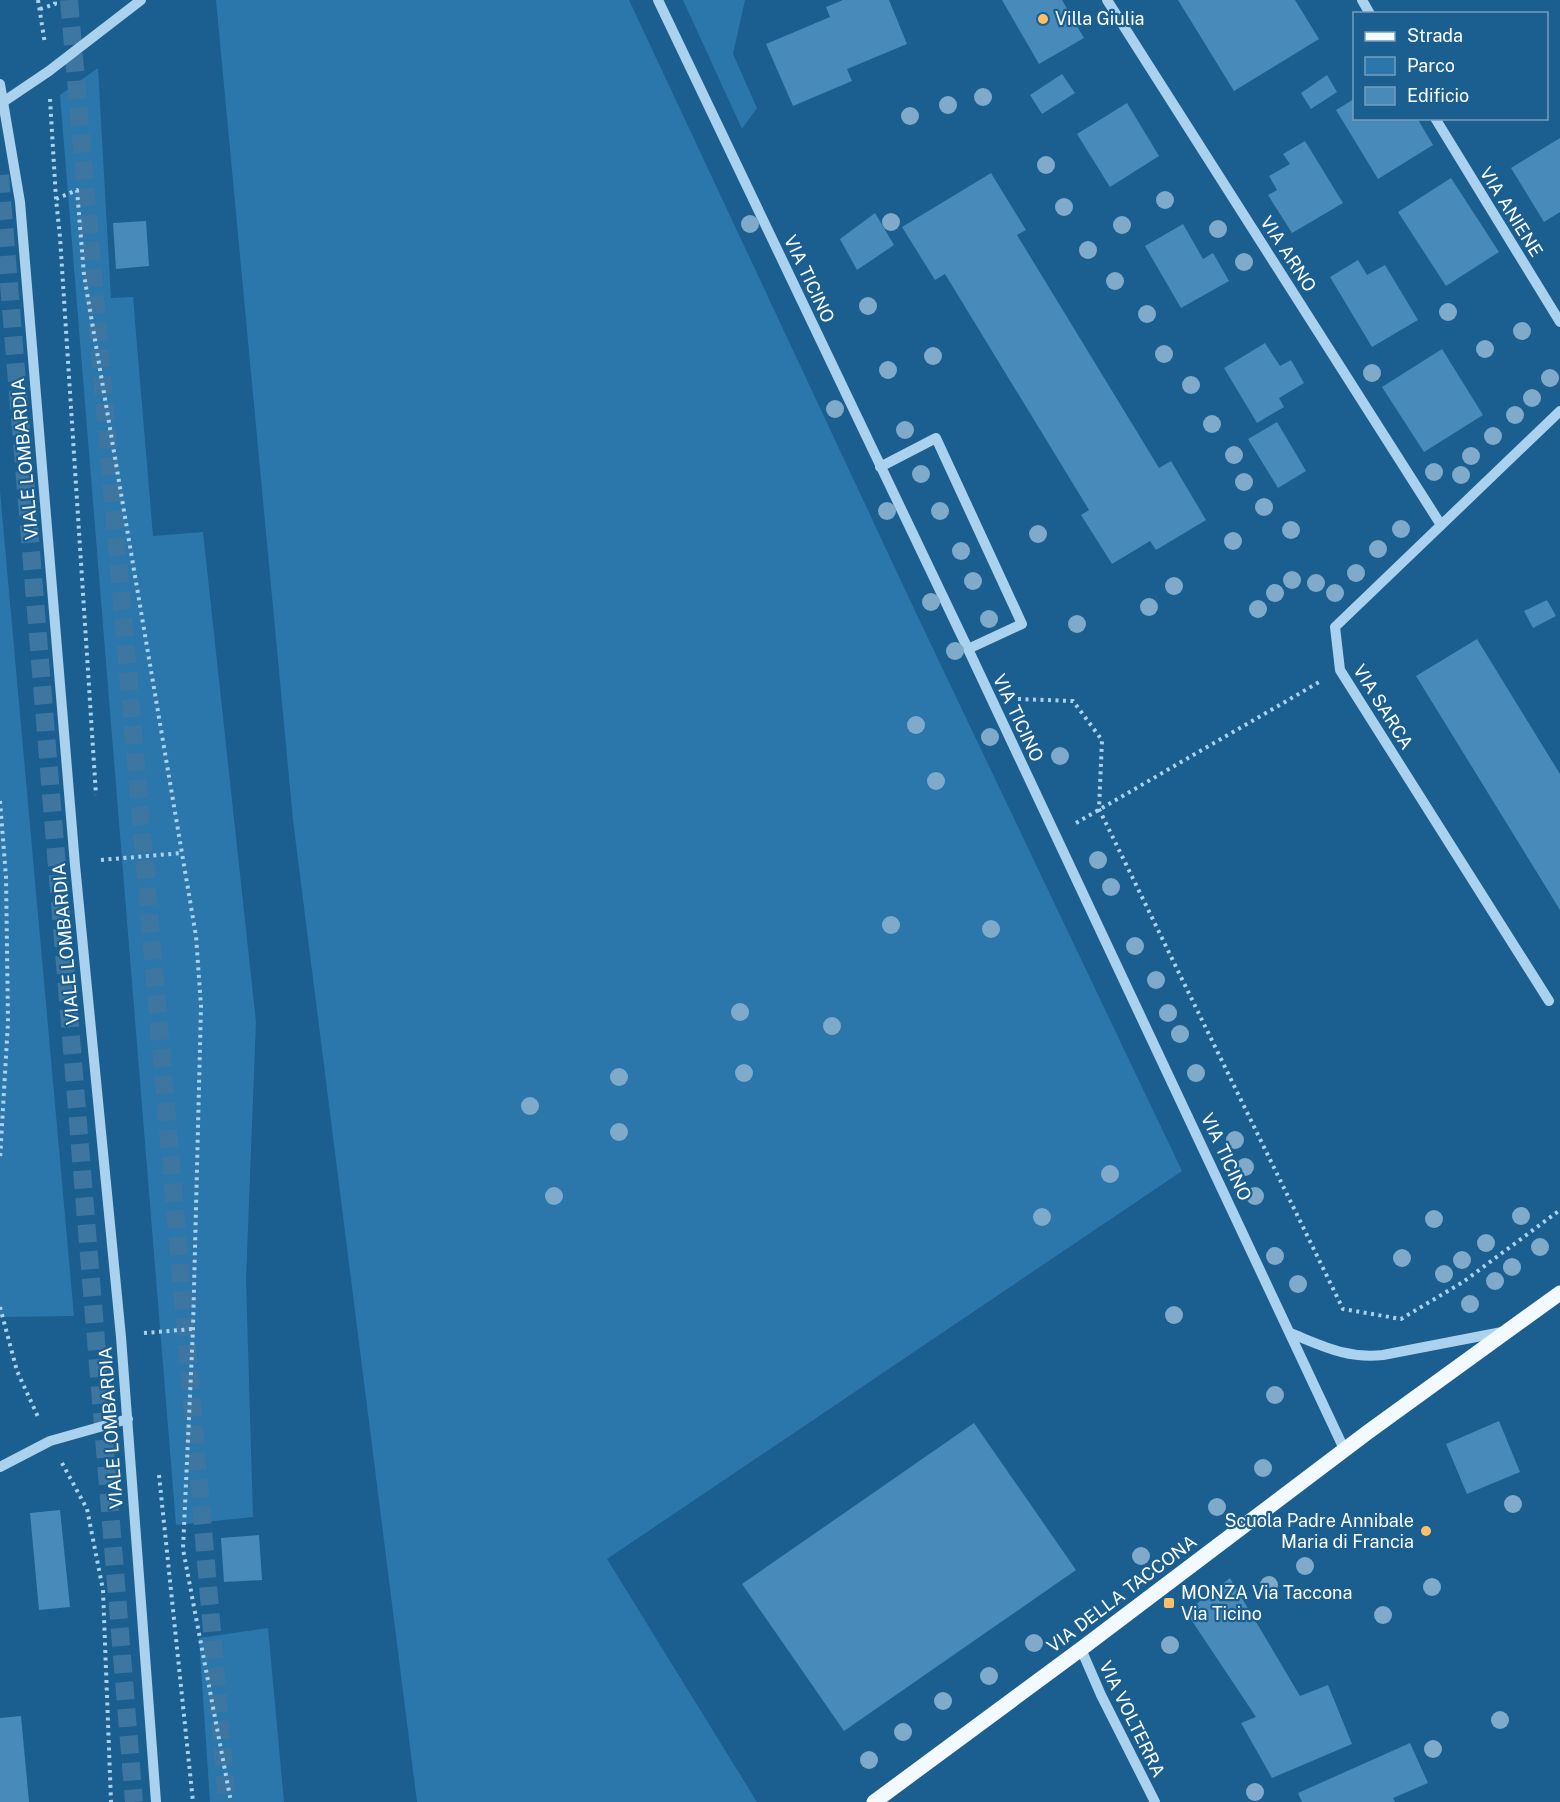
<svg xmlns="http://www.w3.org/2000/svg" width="1560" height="1802" font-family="'Public Sans',sans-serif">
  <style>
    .green { fill: #2b77ac }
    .building { fill: #488ab9 }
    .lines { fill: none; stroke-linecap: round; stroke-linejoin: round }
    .highway-tunnel { stroke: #3d76a1; stroke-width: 18; stroke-dasharray: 18 9; stroke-linecap: butt }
    .path { stroke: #aad2ee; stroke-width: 4; stroke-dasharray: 3 4.5; stroke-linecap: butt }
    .minor { stroke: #aad2ee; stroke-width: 10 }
    .major { stroke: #f2f9ff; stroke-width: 15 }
    .tree { fill: #7faaca }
    .poi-dot { fill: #ffbf68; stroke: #1b5e90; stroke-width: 2 }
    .labels { text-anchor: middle; stroke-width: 4.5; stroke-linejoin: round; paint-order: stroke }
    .poi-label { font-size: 18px; fill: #fff; stroke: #1b5e90; text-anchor: start }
    .street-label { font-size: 18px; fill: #fff; stroke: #1b5e90 }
  </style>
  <rect width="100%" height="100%" fill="#1b5e90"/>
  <g class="green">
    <polygon points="216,0 629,0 916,613 1182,1171 607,1559 757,1802 417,1802 293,820"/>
    <polygon points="683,0 745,0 733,54 757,108 742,129"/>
    <polygon points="98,68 111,298 133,297 153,536 203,532 256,1022 246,1279 253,1517 176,1525 60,95"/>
    <polygon points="0,491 74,1316 0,1317"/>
    <polygon points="268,1628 284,1802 210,1802 199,1638"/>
  </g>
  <g class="building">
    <polygon points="843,0 889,0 907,44 847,69 852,81 793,106 766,44 830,17 826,7"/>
    <polygon points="1002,0 1062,0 1084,38 1039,64"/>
    <polygon points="1178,0 1295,0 1319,39 1234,91"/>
    <polygon points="1062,74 1075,93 1042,114 1030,95"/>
    <polygon points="1327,75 1337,92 1311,109 1301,93"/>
    <polygon points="1354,99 1354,118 1417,118 1433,145 1378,179 1336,110"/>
    <polygon points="1127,103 1159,156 1110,187 1077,134"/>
    <polygon points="1560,138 1560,212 1544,222 1511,168"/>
    <polygon points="1305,141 1343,203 1292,233 1268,195 1277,190 1269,176 1290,164 1283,154"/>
    <polygon points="991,173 1026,230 1017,235 1159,468 1171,461 1206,520 1156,550 1150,541 1112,564 1081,515 1089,510 945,274 935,280 902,227"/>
    <polygon points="1451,178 1499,252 1446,286 1398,212"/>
    <polygon points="875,213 894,245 857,270 840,239"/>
    <polygon points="146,221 149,266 116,269 113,223"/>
    <polygon points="1183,224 1203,259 1213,253 1229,281 1181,308 1145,246"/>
    <polygon points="1358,260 1367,275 1385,265 1418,320 1372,347 1330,277"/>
    <polygon points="1265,343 1280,366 1291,360 1304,383 1279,398 1284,407 1257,423 1224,368"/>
    <polygon points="1442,349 1483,415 1424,452 1382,387"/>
    <polygon points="1277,422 1306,471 1278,488 1248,439"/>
    <polygon points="1547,600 1556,616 1533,628 1524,611"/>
    <polygon points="1477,639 1560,774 1560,910 1416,676"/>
    <polygon points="1499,1421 1520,1472 1467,1494 1446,1444"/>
    <polygon points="974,1423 1076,1570 844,1731 742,1584"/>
    <polygon points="60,1510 70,1607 39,1610 30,1513"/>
    <polygon points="259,1535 262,1580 224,1582 221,1538"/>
    <polygon points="1230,1578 1300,1696 1328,1685 1352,1744 1272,1778 1241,1723 1256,1717 1186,1612"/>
    <polygon points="21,1716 29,1802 0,1802 0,1718"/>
    <polygon points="1410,1743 1428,1783 1393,1798 1395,1802 1302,1802 1298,1793"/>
  </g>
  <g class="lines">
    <g class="highway-tunnel">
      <polyline points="69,0 227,1802"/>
      <polyline points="0,175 134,1802"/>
    </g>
    <g class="path">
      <polyline points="38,0 45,44"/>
      <polyline points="40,9 55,4 55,0"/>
      <polyline points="50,99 56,199 60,237 96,795"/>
      <polyline points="56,199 77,190 84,275 196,936 201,1006 193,1329 183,1549 231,1802"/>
      <polyline points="1018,699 1073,701 1102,740 1099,809 1343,1309 1401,1319 1463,1282 1560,1210"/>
      <polyline points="0,801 6,877 8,1022 0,1160"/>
      <polyline points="1076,823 1321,681"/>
      <polyline points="101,860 182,853"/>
      <polyline points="0,1307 17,1371 39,1419"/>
      <polyline points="144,1333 193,1329"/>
      <polyline points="62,1463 87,1509 103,1590 111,1802"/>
      <polyline points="159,1475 193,1802"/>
    </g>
    <g class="minor">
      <polyline points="658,0 968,649 1345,1451"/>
      <polyline points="1107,0 1441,525"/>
      <polyline points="1362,0 1370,14"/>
      <polyline points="0,84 20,202 75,865 121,1337 156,1802"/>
      <polyline points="0,104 49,71 141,0"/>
      <polyline points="1435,118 1560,322"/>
      <polyline points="880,467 936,438 1022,624 968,649"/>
      <polyline points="1549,1001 1340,670 1335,627 1560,411"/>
      <path d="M1290,1333C1323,1346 1347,1359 1383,1355L1502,1332"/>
      <polyline points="0,1467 50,1441 128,1419"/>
      <polyline points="1081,1649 1101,1695 1155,1802"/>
    </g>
    <polyline class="major" points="874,1802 1081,1649 1368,1432 1560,1293"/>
  </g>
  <g class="tree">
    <circle cx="983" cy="97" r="9"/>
    <circle cx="948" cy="105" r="9"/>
    <circle cx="910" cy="116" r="9"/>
    <circle cx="1046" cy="165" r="9"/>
    <circle cx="1165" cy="200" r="9"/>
    <circle cx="1064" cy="207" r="9"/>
    <circle cx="891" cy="222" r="9"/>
    <circle cx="750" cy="224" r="9"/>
    <circle cx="1122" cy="225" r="9"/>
    <circle cx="1218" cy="229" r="9"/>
    <circle cx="1088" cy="250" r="9"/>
    <circle cx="1244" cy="262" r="9"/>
    <circle cx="1115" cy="281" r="9"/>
    <circle cx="868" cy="306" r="9"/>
    <circle cx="1448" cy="312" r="9"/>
    <circle cx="1147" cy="314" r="9"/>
    <circle cx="1522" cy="331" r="9"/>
    <circle cx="1485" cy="349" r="9"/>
    <circle cx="1164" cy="354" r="9"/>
    <circle cx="933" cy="356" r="9"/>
    <circle cx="888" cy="370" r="9"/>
    <circle cx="1372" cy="373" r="9"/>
    <circle cx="1550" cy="378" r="9"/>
    <circle cx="1191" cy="385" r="9"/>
    <circle cx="1532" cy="398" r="9"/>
    <circle cx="835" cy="409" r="9"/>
    <circle cx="1515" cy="415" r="9"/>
    <circle cx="1212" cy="424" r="9"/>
    <circle cx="905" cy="430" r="9"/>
    <circle cx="1493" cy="436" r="9"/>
    <circle cx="1234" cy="455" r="9"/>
    <circle cx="1471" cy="456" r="9"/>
    <circle cx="1434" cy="472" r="9"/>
    <circle cx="921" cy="474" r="9"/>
    <circle cx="1461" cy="475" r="9"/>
    <circle cx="1244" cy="482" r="9"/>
    <circle cx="1264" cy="507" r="9"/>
    <circle cx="887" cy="511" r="9"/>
    <circle cx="940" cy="511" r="9"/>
    <circle cx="1401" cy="529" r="9"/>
    <circle cx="1291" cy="530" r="9"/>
    <circle cx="1038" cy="534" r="9"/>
    <circle cx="1233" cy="541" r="9"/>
    <circle cx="1378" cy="549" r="9"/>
    <circle cx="961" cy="551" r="9"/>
    <circle cx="1356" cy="573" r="9"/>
    <circle cx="1292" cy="580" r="9"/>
    <circle cx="973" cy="581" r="9"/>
    <circle cx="1316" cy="583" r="9"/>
    <circle cx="1174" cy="586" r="9"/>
    <circle cx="1275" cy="593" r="9"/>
    <circle cx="1335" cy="593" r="9"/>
    <circle cx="931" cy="602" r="9"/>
    <circle cx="1149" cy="607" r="9"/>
    <circle cx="1258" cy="609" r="9"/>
    <circle cx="989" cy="619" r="9"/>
    <circle cx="1077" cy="624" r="9"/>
    <circle cx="955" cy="651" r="9"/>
    <circle cx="916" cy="725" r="9"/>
    <circle cx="990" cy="737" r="9"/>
    <circle cx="1060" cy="756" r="9"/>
    <circle cx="936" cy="781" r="9"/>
    <circle cx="1098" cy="860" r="9"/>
    <circle cx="1111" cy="887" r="9"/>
    <circle cx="891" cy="925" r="9"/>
    <circle cx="991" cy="929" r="9"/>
    <circle cx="1135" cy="946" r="9"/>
    <circle cx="1156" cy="980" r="9"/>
    <circle cx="740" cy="1012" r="9"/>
    <circle cx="1168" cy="1013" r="9"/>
    <circle cx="832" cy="1026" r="9"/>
    <circle cx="1180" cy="1034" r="9"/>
    <circle cx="744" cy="1073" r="9"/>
    <circle cx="1196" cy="1073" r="9"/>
    <circle cx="619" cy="1077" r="9"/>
    <circle cx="530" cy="1106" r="9"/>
    <circle cx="619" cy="1132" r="9"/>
    <circle cx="1235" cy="1140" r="9"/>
    <circle cx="1245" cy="1167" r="9"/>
    <circle cx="1110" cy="1174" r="9"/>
    <circle cx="554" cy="1196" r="9"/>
    <circle cx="1255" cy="1196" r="9"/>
    <circle cx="1521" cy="1216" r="9"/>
    <circle cx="1042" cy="1217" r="9"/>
    <circle cx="1434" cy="1219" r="9"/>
    <circle cx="1486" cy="1243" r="9"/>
    <circle cx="1540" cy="1247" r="9"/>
    <circle cx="1275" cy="1256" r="9"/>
    <circle cx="1402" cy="1258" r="9"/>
    <circle cx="1462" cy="1260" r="9"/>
    <circle cx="1512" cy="1267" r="9"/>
    <circle cx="1444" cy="1274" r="9"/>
    <circle cx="1495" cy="1281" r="9"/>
    <circle cx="1298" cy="1284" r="9"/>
    <circle cx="1470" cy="1304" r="9"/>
    <circle cx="1174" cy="1315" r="9"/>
    <circle cx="1275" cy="1395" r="9"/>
    <circle cx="1263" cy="1468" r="9"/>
    <circle cx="1513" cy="1504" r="9"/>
    <circle cx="1217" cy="1507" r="9"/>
    <circle cx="1141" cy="1556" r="9"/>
    <circle cx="1305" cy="1566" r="9"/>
    <circle cx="1269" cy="1585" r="9"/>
    <circle cx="1432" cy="1587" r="9"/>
    <circle cx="1383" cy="1615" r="9"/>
    <circle cx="1034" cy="1643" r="9"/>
    <circle cx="1170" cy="1645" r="9"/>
    <circle cx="989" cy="1676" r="9"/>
    <circle cx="943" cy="1701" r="9"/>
    <circle cx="1500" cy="1720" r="9"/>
    <circle cx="903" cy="1732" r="9"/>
    <circle cx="1433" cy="1749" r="9"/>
    <circle cx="869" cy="1760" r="9"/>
    <circle cx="1255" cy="1792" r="9"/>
  </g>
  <g class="poi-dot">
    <circle cx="1043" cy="19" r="6"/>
    <circle cx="1426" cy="1531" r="6"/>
    <rect x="1163" y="1597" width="12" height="12" rx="3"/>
  </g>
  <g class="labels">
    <g class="poi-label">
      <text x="1055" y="25">Villa Giulia</text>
      <text x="1414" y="1527" text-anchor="end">Scuola Padre Annibale<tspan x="1414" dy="21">Maria di Francia</tspan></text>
      <text x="1181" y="1599">MONZA Via Taccona<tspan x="1181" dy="21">Via Ticino</tspan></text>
    </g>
    <g class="street-label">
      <text transform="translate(1511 212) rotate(58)" y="6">VIA ANIENE</text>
      <text transform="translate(1288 254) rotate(57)" y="6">VIA ARNO</text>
      <text transform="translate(809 279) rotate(65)" y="6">VIA TICINO</text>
      <text transform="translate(25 459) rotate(-95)" y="6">VIALE LOMBARDIA</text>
      <text transform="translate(1383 707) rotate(58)" y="6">VIA SARCA</text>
      <text transform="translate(1018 718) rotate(65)" y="6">VIA TICINO</text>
      <text transform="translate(66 944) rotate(-95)" y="6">VIALE LOMBARDIA</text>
      <text transform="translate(1226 1157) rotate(65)" y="6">VIA TICINO</text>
      <text transform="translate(111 1428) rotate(-94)" y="6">VIALE LOMBARDIA</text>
      <text transform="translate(1122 1594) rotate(-37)" y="6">VIA DELLA TACCONA</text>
      <text transform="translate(1132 1719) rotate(64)" y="6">VIA VOLTERRA</text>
    </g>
  </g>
  <rect x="1353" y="12" width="195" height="108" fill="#1b5e90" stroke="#769ebc" stroke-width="1.5"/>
  <rect x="1365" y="32" width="30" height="9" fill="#f2f9ff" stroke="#769ebc" stroke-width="1.5"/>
  <text x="1407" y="42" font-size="18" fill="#ffffff">Strada</text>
  <rect x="1365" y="57" width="30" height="18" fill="#2b77ac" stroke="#769ebc" stroke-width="1.5"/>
  <text x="1407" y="72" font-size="18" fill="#ffffff">Parco</text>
  <rect x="1365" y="87" width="30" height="18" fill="#488ab9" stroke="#769ebc" stroke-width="1.5"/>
  <text x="1407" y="102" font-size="18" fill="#ffffff">Edificio</text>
</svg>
